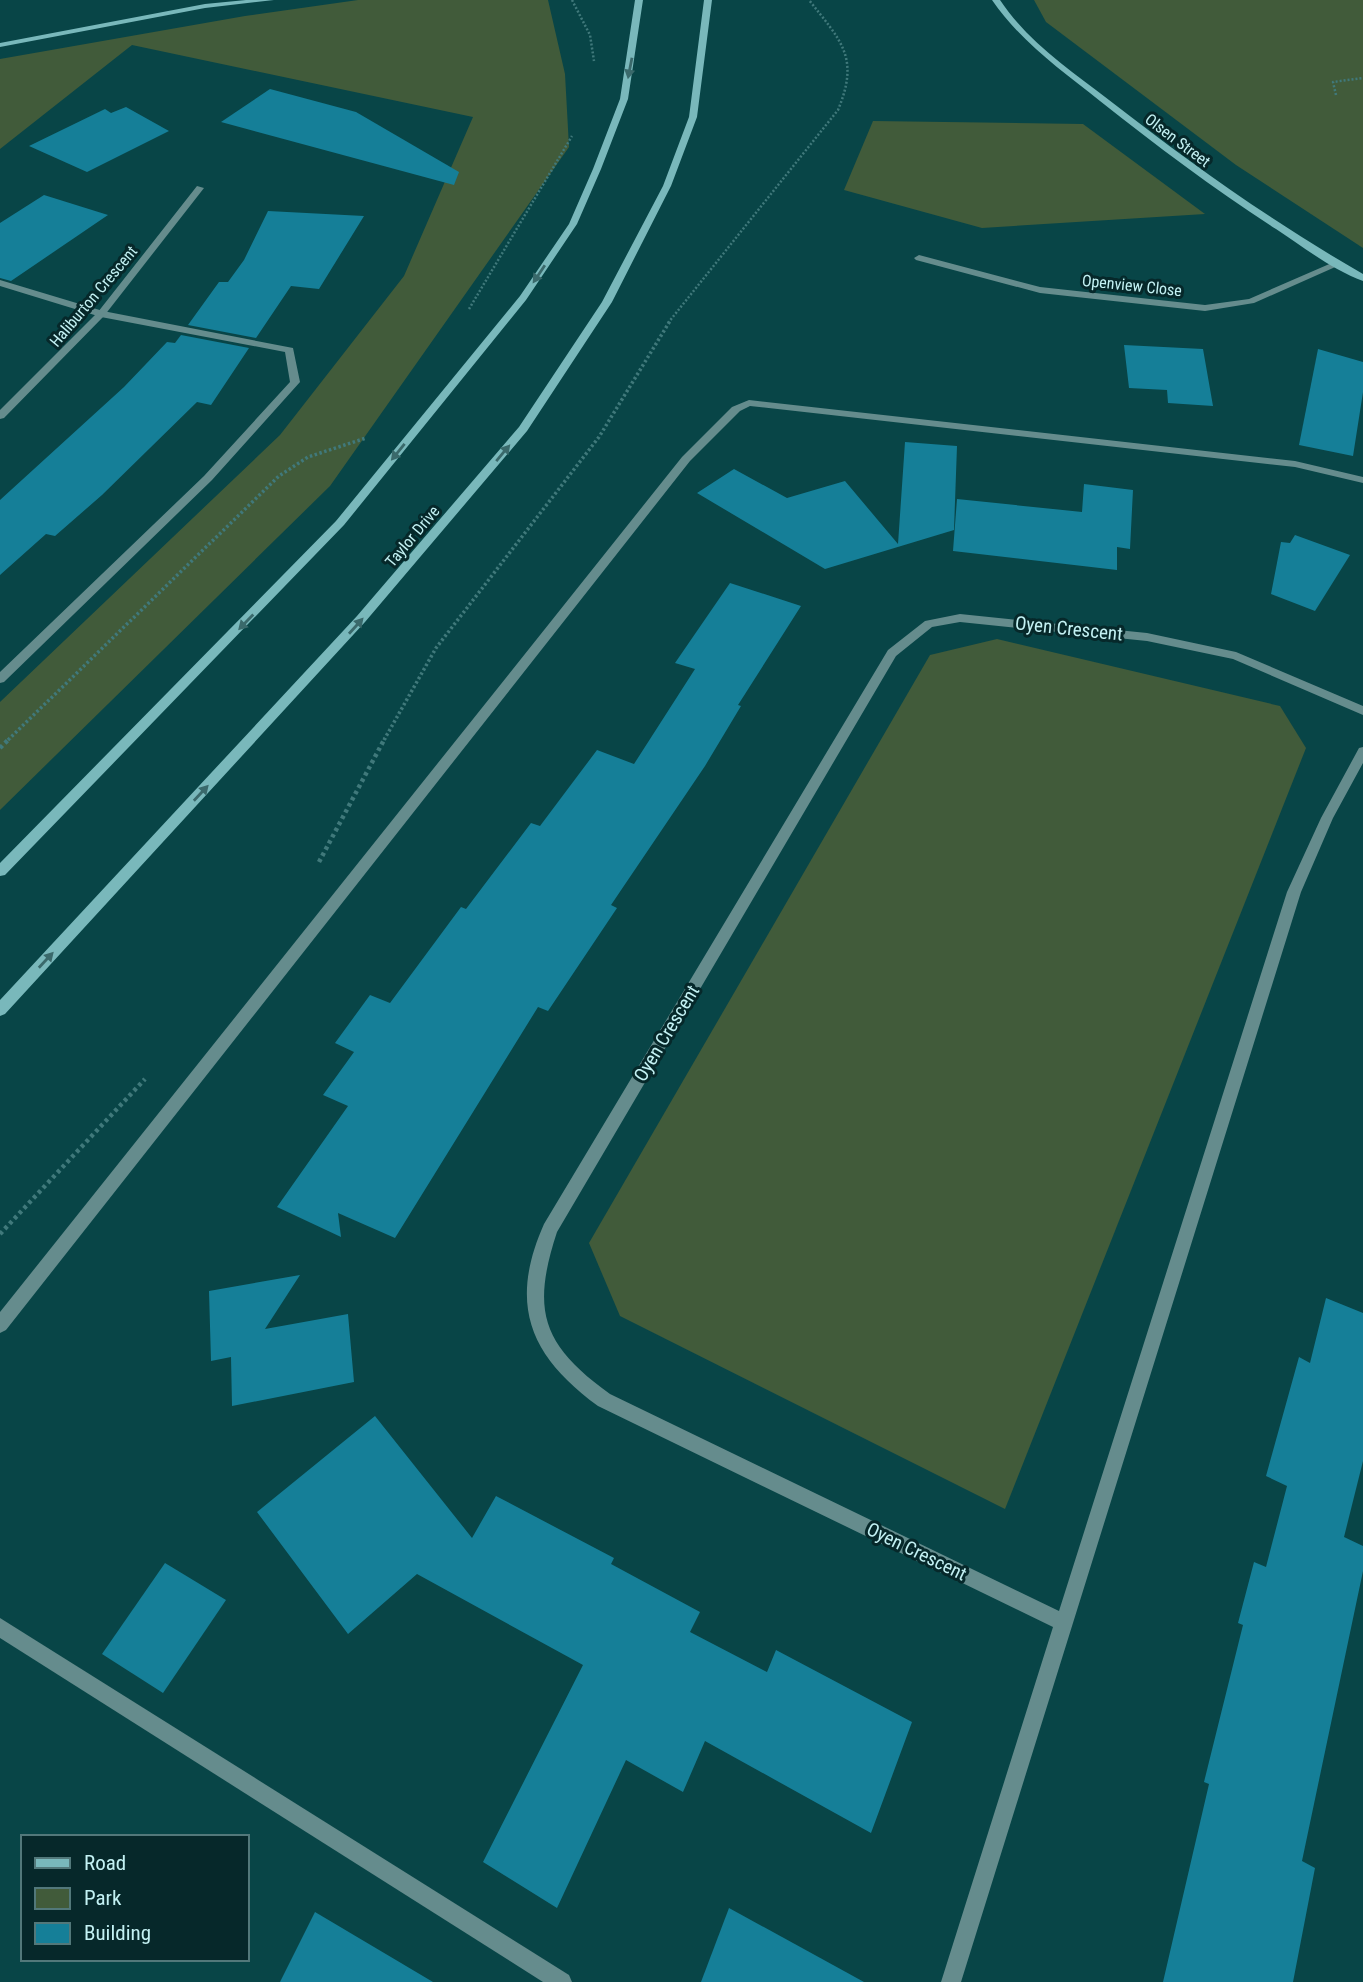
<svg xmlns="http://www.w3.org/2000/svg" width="1363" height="1982" font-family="'Roboto Condensed',sans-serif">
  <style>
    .green { fill: #415b3a }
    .building { fill: #157f98 }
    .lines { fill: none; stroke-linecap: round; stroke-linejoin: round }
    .path-far2 { stroke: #40797b; stroke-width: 2.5; stroke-dasharray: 2 2; stroke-linecap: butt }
    .path-far1 { stroke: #40797b; stroke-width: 3.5; stroke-dasharray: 2.5 2.5; stroke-linecap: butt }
    .path { stroke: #40797b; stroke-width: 4.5; stroke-dasharray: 3.5 3.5; stroke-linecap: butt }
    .lane { fill: #658c8d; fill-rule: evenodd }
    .street { fill: #658c8d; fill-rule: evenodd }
    .secondary { fill: #79b8bb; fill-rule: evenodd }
    .oneway { fill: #3a696b }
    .labels { text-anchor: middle; stroke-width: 6; stroke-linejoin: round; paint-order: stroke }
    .far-street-label { font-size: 16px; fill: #c3f1f3; stroke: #06282a }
    .street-label { font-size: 19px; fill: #c3f1f3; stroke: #06282a }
  </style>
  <rect width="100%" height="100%" fill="#084547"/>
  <g class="green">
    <polygon points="358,0 548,0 565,74 569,147 330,486 0,810 0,702 280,435 404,276 473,117 132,45 0,149 0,59 245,16"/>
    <polygon points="1034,0 1363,0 1363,248 1236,165 1046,22"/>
    <polygon points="873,121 1083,124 1205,214 982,228 844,190"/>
    <polygon points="997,639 1280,706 1306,748 1005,1509 620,1316 589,1243 930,655"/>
  </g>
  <g class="building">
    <polygon points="270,89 356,112 459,172 454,185 221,122"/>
    <polygon points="126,107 169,131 87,172 29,146 105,109 111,113"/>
    <polygon points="44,195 108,215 11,281 0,278 0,223"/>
    <polygon points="268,211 364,216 319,289 291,286 256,338 188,325 219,282 228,282 244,260"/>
    <polygon points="181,335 249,348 211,405 197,402 102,495 55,536 46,534 0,575 0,500 124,387 167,342 175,343"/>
    <polygon points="1124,345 1203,349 1213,406 1168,403 1167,390 1129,388"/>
    <polygon points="1318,349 1363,362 1363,392 1353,456 1299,445"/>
    <polygon points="905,442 957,446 954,530 825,569 697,493 734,469 787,498 845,481 898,544"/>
    <polygon points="1084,484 1133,490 1130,549 1117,547 1117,570 953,551 957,499 1082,512"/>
    <polygon points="1295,535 1350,555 1315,611 1271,594 1281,542 1290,543"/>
    <polygon points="730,583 801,606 738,705 741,706 705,766 611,905 617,908 548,1011 538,1007 395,1238 338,1213 341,1237 277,1207 348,1106 323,1095 354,1052 335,1043 370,995 390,1003 461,907 466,909 531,823 540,826 597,750 634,764 695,669 675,663"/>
    <polygon points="300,1275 265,1329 348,1314 354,1382 232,1406 231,1357 211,1361 209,1291"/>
    <polygon points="1326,1298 1363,1313 1363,1461 1344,1537 1363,1546 1363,1571 1302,1861 1315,1868 1293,1982 1163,1982 1209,1784 1204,1782 1243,1625 1238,1623 1254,1562 1266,1567 1287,1486 1266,1476 1299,1357 1310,1363"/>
    <polygon points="375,1416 472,1538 496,1496 614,1558 611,1564 700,1612 690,1632 767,1672 776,1650 912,1722 871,1833 705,1741 683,1792 626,1760 557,1908 483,1862 583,1665 417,1574 348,1634 257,1512"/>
    <polygon points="165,1563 226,1600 163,1693 102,1654"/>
    <polygon points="729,1908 864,1982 701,1982"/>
    <polygon points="315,1912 433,1982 280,1982"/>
  </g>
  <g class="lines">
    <g class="path-far2">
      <polyline points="572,0 590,35 594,61"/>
      <polyline points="1336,95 1333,82 1363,78"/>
      <polyline points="469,309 572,136"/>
      <path d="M668,323L838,110C860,57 841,41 809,0"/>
    </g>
    <g class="path-far1">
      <polyline points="8,740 279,476 308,457 366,438"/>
      <polyline points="384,740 436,648 599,437 670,321"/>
    </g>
    <g class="path">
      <polyline points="0,748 10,738"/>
      <polyline points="319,862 385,738"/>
      <polyline points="0,1234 145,1079"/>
    </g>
    <g class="lane">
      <polygon points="0,280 103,311 293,348 300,382 212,480 4,682 0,683 0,672 204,476 290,382 285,352 101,317 0,286"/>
      <polygon points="749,400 1295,461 1363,477 1363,483 1295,467 750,406 740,411 690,461 6,1330 0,1333 0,1312 682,457 732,407"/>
      <polygon points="0,1618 569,1975 572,1982 543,1982 0,1638"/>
    </g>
    <g class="street">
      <polygon points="197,186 204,188 104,316 4,418 0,419 0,410 98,312"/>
      <polygon points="919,255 1040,287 1205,305 1249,299 1334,262 1342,264 1254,303 1205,311 1040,293 916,260 914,258"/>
      <path d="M960,614L1147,633L1236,652L1363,706V715L1233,659L1147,641L960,622L932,627L896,656L557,1232C531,1311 542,1345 610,1394L1059,1611L1287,892L1321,818L1359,748L1363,747V763L1333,818L1301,892L961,1982H941L1053,1627L598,1406C530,1356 508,1305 544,1224L888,650L925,621Z"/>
    </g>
    <g class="secondary">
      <polygon points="246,0 274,0 205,8 0,47 0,43 205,4"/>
      <polygon points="635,0 643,0 628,99 601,169 577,224 526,300 344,525 5,875 0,876 0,863 336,521 520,296 569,224 593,169 620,99"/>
      <polygon points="704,0 712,0 697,117 671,186 612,302 527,431 365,622 5,1014 0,1016 0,1000 357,616 519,427 602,302 663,186 689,117"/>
      <path d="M992,0H1000C1028,42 1069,69 1109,100C1190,163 1274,223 1363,274V281C1333,270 1303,247 1276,229C1215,190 1157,146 1100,101C1061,70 1021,42 992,0Z"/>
    </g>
  </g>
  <defs><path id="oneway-solid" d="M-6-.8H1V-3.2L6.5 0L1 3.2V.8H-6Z" transform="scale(1.75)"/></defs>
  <g class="oneway">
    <use href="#oneway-solid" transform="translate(630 68) rotate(101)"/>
    <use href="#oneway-solid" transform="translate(539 274) rotate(124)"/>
    <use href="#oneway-solid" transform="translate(398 452) rotate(129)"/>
    <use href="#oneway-solid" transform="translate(503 453) rotate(-50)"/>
    <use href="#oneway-solid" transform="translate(246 622) rotate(134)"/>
    <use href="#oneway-solid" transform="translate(356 626) rotate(-48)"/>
    <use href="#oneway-solid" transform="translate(201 793) rotate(-47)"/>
    <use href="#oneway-solid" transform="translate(46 960) rotate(-47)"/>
  </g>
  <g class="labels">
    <g class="far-street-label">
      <text transform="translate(1178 140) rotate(37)" y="6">Olsen Street</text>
      <text transform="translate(1132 285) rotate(6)" y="6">Openview Close</text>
      <text transform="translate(93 296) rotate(-50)" y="6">Haliburton Crescent</text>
      <text transform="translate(412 536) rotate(-50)" y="6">Taylor Drive</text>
    </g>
    <g class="street-label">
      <text transform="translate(1069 628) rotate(6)" y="7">Oyen Crescent</text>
      <text transform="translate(666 1033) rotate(-59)" y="7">Oyen Crescent</text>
      <text transform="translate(917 1551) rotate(26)" y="7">Oyen Crescent</text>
    </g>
  </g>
  <rect x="21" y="1835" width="228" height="126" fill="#06282a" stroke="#52787a" stroke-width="2"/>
  <rect x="35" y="1858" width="35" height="10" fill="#79b8bb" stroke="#52787a" stroke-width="2"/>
  <text x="84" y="1870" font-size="21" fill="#c3f1f3">Road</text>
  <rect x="35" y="1888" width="35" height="21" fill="#415b3a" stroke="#52787a" stroke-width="2"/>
  <text x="84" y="1905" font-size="21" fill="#c3f1f3">Park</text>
  <rect x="35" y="1923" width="35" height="21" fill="#157f98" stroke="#52787a" stroke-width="2"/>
  <text x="84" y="1940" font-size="21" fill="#c3f1f3">Building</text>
</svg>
